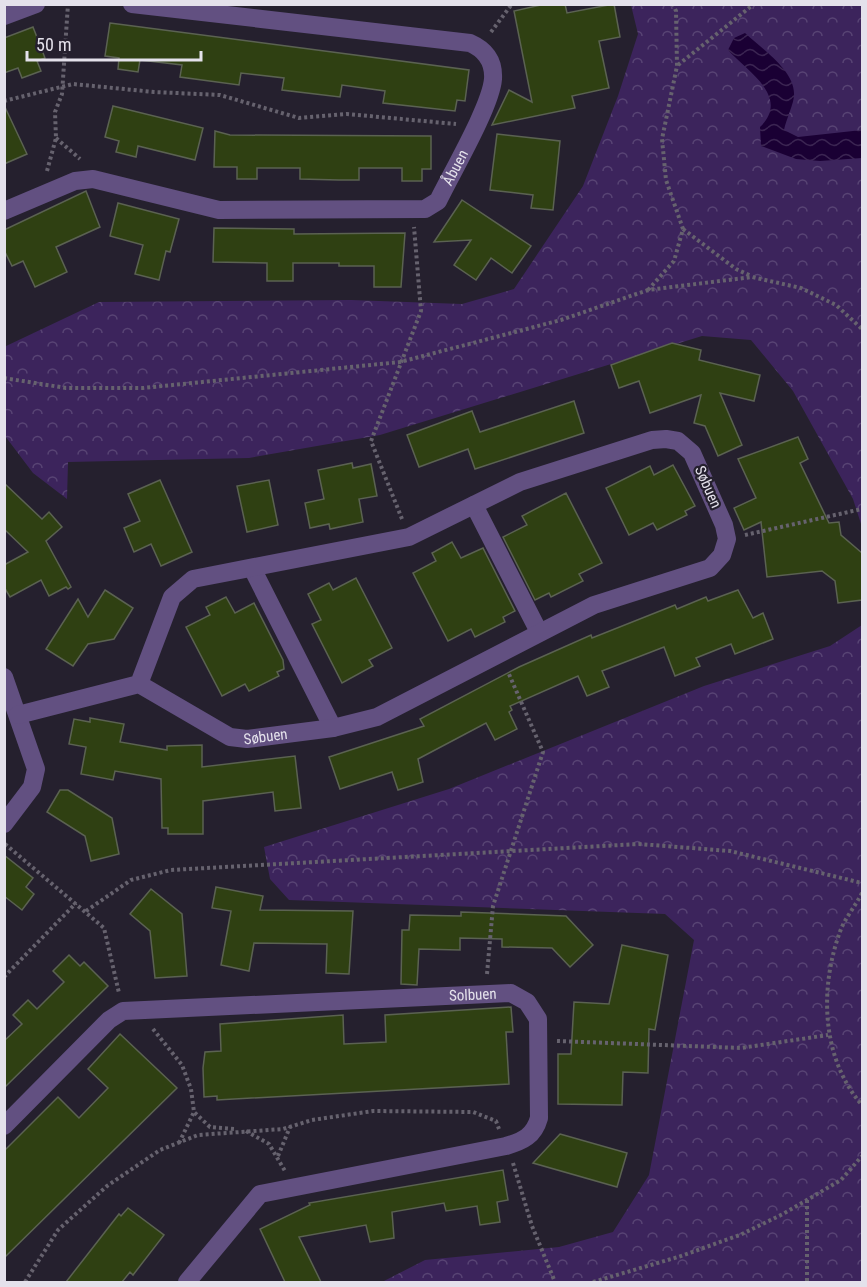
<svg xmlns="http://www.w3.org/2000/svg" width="867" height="1287" font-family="'Roboto Condensed',sans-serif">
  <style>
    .forest { fill: url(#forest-crowns) }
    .water { fill: url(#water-waves) }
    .building { fill: #2f4012; stroke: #5b6252; stroke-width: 1.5 }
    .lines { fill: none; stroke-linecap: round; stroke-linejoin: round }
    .path { stroke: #66626e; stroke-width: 4; stroke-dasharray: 3 3; stroke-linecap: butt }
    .street { stroke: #625081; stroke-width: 18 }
    .labels { text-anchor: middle; stroke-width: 4.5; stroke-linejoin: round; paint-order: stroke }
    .street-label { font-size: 15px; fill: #e4e1eb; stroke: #25202e }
  </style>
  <defs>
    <pattern id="forest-crowns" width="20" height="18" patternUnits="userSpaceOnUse" patternTransform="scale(1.5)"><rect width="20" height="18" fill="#3c245c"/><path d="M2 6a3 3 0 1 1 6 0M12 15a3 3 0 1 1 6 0" fill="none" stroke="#584474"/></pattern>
    <pattern id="water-waves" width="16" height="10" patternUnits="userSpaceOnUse" patternTransform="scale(1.5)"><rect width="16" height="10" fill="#1a0034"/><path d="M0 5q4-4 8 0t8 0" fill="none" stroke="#3b2552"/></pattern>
  </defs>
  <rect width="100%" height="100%" fill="#25202e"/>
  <g class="forest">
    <polygon points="631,5 862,5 862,527 853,499 793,391 751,340 702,336 380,435 249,458 68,462 67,499 33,473 5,436 4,347 99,302 351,300 462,304 514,289 583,186 618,96 638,34"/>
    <polygon points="862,625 862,1282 382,1282 425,1260 559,1247 613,1232 649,1175 694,940 665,914 289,900 270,879 264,847 449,789 704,686 830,646"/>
  </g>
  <path class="water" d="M745,33C761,48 794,70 794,93C795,102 786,119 784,130L798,137L862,130V158L820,161L796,159L761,146L760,127C791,97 747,71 728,50L734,38Z"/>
  <g class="building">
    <polygon points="545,4 565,4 567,13 614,4 620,37 599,41 609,88 572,96 575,108 492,125 509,90 532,102 514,11"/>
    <polygon points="110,23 469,70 465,101 457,100 455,111 383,103 385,91 342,85 340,97 282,90 284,78 241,73 239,85 180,77 182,65 140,60 138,72 118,69 119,58 105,56"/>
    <polygon points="33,27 45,58 37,61 41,71 22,78 18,68 4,73 4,38"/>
    <polygon points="4,105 27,154 4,164"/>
    <polygon points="113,106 203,128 195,160 138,146 136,157 116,152 119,141 105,137"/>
    <polygon points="215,131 230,135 431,136 431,169 422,169 422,181 402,181 402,168 359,168 359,180 339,180 300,179 300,168 257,168 257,179 237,179 237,167 214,167"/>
    <polygon points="497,134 560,141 553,210 531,208 533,195 490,190"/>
    <polygon points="86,191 100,227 56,247 67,272 35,287 23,261 12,266 4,250 4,230"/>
    <polygon points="462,200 531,246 512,273 491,258 476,280 454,265 471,240 434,242"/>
    <polygon points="118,203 179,219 170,252 166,251 159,280 135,274 143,245 110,236"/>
    <polygon points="214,228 294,229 294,234 405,233 401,287 374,287 374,266 339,266 339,263 293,263 293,281 267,281 267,263 213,262"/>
    <polygon points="672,343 701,350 699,360 760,375 754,401 720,393 742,445 718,456 705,426 694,423 701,395 650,413 639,381 619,388 611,365"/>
    <polygon points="574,401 584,433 475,469 468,449 419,467 407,435 472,411 480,432"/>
    <polygon points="798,437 808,459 800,463 829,523 839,522 841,535 862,553 862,600 838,603 835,581 822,571 767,577 761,522 744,530 734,508 756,498 738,459"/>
    <polygon points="352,463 353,468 371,464 377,496 359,499 363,522 330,529 329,524 310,528 305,503 324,499 318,470"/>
    <polygon points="673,465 695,506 685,511 687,515 657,530 653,523 629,535 606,488 650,466 654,475"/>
    <polygon points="160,480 192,552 161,566 151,544 134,552 124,528 140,521 128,494"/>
    <polygon points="269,480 278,525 247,532 237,486"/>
    <polygon points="4,483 42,519 49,512 62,527 46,541 71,587 68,589 66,587 49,596 41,580 10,597 4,587 4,565 28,552 4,529"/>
    <polygon points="566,493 602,563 579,574 583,581 551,597 549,593 535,600 503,537 527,525 522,516"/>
    <polygon points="452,542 461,558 483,548 515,611 503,617 505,622 475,637 471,629 448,641 413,573 436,561 432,553"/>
    <polygon points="356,578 392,648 369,660 373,666 342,683 312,624 321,620 308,594 329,583 333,590"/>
    <polygon points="105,590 133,608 114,639 88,644 73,666 46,649 78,599 88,617"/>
    <polygon points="738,590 753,618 763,613 773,639 735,654 731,644 696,658 700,666 675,676 664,647 602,671 609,687 587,696 578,676 510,706 512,710 509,712 517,729 495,740 486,723 418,759 423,782 398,790 392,772 340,789 329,757 424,726 420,719 519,667 591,635 592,638 675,605 677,609 706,597 708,601"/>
    <polygon points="226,597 235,613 254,603 283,660 284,669 277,672 279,676 249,691 245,684 222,696 186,627 210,615 206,607"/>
    <polygon points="90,718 124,724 120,742 167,750 167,746 202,745 202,767 295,756 301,808 275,811 273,792 203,801 203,834 168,834 168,828 162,828 161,779 115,771 113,780 81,774 86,747 69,744 74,719 90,722"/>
    <polygon points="60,790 68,790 112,818 119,854 91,861 85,836 47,812"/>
    <polygon points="4,855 33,878 26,887 34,894 22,910 4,896"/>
    <polygon points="216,887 263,896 260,910 353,911 349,974 326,973 327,944 254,943 249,971 221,965 231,911 212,908"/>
    <polygon points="151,889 182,914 187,976 155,978 150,931 130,914"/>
    <polygon points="461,912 566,916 593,945 570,967 552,948 502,947 502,939 460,938 460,950 419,949 417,985 401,984 402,930 409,930 410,915 461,916"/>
    <polygon points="622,945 668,955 655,1030 649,1029 648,1073 623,1072 622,1105 558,1104 558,1054 571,1054 574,1002 609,1004"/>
    <polygon points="69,955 80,966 84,962 108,986 4,1088 4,1041 22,1024 13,1015 28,1000 37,1009 64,982 53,971"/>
    <polygon points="511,1007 513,1032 506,1032 509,1084 217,1100 217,1096 204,1097 203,1068 205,1052 221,1051 220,1024 343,1015 344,1044 386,1042 385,1015"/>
    <polygon points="120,1034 177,1088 4,1258 4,1151 58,1097 79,1118 108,1088 88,1069"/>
    <polygon points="560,1134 627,1153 617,1187 533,1163"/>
    <polygon points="503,1170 508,1200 497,1202 500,1222 480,1225 477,1206 446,1211 444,1203 392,1212 394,1238 370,1242 366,1225 299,1237 321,1282 285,1282 260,1229 310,1205 309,1203"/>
    <polygon points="128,1208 164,1235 133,1275 130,1272 122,1282 66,1282 119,1214 121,1216"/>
  </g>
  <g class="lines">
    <g class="path">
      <polyline points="491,32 512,4"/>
      <polyline points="678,65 754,4"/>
      <polyline points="4,101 73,84 154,92 220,95 299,118 347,114 456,124"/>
      <polyline points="56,138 80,159"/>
      <polyline points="47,171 56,138 55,112 62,94 68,4"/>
      <polyline points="683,229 736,269 751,276"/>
      <polyline points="648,290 674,261 683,229 666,180 662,139 677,66 676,11 673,4"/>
      <polyline points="4,378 66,388 143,388 400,362 561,320 648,290 752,277 801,288 836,305 862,329"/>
      <polyline points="402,519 371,441 421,311 414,227"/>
      <polyline points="745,535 862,509"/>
      <polyline points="5,844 104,928 119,993"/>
      <path d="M862,893C856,905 846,917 841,929C819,987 821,1058 862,1105"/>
      <polyline points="86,911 131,880 171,870 639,844 730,851 862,883"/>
      <polyline points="487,974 493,906 543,752 508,672"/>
      <polyline points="4,977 76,903"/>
      <polyline points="153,1029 182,1065 191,1089 194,1112 210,1127 235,1129"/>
      <polyline points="557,1041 741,1048 828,1035"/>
      <polyline points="246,1131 269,1144 285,1171"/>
      <polyline points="179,1143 194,1112"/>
      <polyline points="278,1156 290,1127"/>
      <polyline points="513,1163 532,1226 555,1282"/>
      <polyline points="807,1200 807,1282"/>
      <polyline points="25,1282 58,1230 107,1186 160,1150 198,1135 283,1129 312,1120 373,1111 473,1112 496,1121 499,1129"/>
      <polyline points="593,1282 678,1257 740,1235 783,1214 841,1180 862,1156"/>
    </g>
    <g class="street">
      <polyline points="4,16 36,4"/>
      <path id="s1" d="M4,211L75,181L93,179L219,210L425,209L438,201C451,174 491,106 493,79C494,62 486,50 470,43L132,4"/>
      <polyline points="474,505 539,632"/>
      <polyline points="252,568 333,728"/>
      <polyline points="4,677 36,769 32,787 4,824"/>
      <path id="s2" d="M18,715L139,684L230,737L247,739L333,728L377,717L594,605L710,568L722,555L727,539L724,525L692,453L678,441L666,439L652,440L520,482L409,537L193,579L172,597L139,684"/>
      <path id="s3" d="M4,1126L109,1020L123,1011L511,993L527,1002L538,1019L539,1118C534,1136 523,1141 506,1146L260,1194L187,1282"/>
    </g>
  </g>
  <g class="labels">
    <g class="street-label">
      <text dy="5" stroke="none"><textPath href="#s1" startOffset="484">Åbuen</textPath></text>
      <text transform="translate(708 487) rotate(66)" y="5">Søbuen</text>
      <text dy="5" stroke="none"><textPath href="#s2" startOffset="266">Søbuen</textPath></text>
      <text dy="5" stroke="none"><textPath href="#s3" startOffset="516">Solbuen</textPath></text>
    </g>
  </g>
  <rect width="867" height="1287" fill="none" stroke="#e4e1eb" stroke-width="12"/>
  <path d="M27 51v9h174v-9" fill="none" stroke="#e4e1eb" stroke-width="3"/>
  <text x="36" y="51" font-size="18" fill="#e4e1eb" stroke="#25202e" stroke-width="4.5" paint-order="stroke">50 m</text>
</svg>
